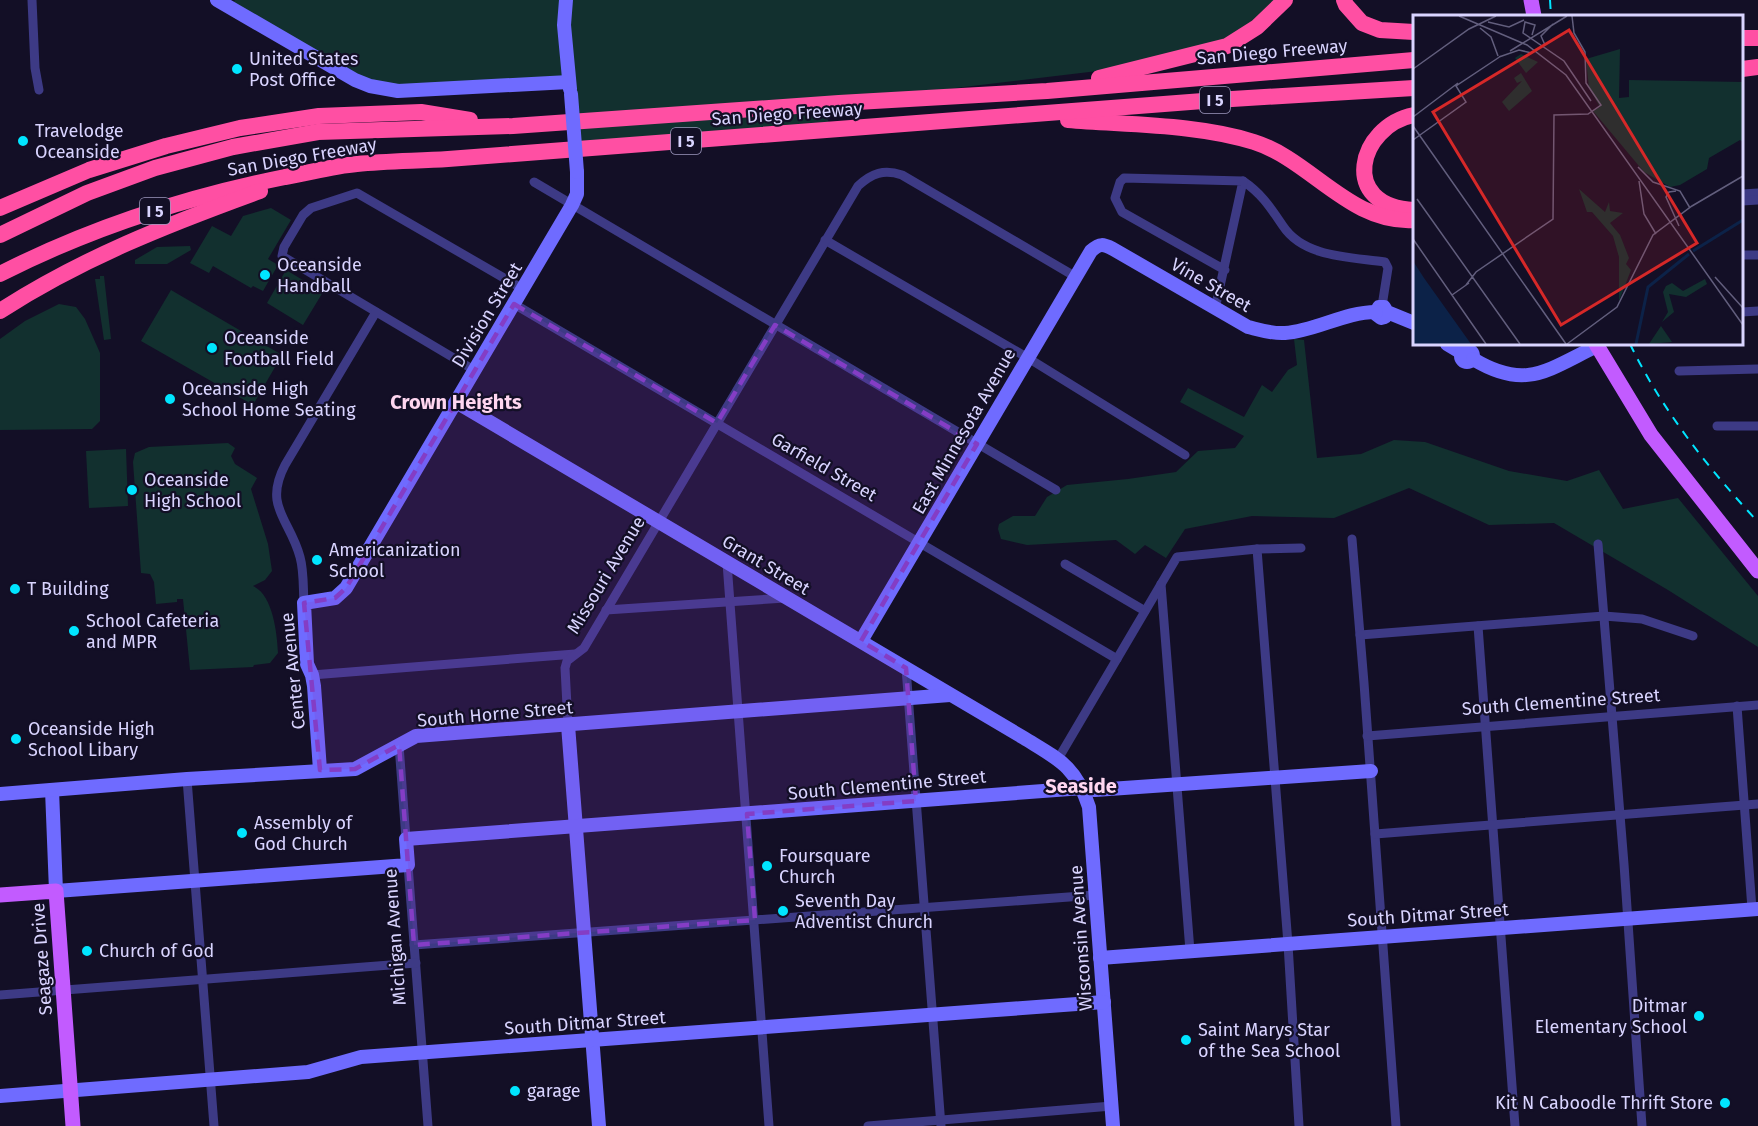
<svg xmlns="http://www.w3.org/2000/svg" width="1758" height="1126" font-family="'Fira Sans',sans-serif">
  <style>
    .green { fill: #12302f }
    .lines { fill: none; stroke-linecap: round; stroke-linejoin: round }
    .street { stroke: #3d3a85; stroke-width: 9 }
    .secondary { stroke: #6f6bff; stroke-width: 14 }
    .primary { stroke: #c25bff; stroke-width: 15 }
    .highway { stroke: #ff4fa3; stroke-width: 16 }
    .rail { stroke: #00e5ff; stroke-width: 2; stroke-dasharray: 9 8; stroke-linecap: butt }
    .secondary-bridge { stroke: #6f6bff; stroke-width: 14 }
    .marked { fill: #843dc5; fill-opacity: 0.2; stroke: #843dc5; stroke-width: 4.5; stroke-dasharray: 12 8; stroke-linejoin: round }
    .poi-dot { fill: #00e5ff; stroke: #130f26; stroke-width: 2 }
    .labels { text-anchor: middle; stroke-width: 4.5; stroke-linejoin: round; paint-order: stroke }
    .shield { fill: #130f26; stroke: #9e99be; stroke-width: 1.5 }
    .shield-label { font-size: 16px; font-weight: bold; fill: #d9d4ff }
    .street-label { font-size: 18px; fill: #d9d4ff; stroke: #130f26 }
    .poi-label { font-size: 18px; fill: #d9d4ff; stroke: #130f26; text-anchor: start }
    .neighbourhood-label { font-size: 20px; font-weight: bold; fill: #ffd6f0; stroke: #130f26 }
    .inset-river { fill: none; stroke: #0c2248; stroke-width: 3 }
    .inset-road { fill: none; stroke: #625e7d; stroke-width: 1.5 }
    .view { fill: #d62828; fill-opacity: 0.15; stroke: #d62828; stroke-width: 3 }
    .inset-edge { fill: none; stroke: #d9d4ff; stroke-width: 3 }
  </style>
  <rect width="100%" height="100%" fill="#130f26"/>
  <g class="green">
    <polygon points="235,0 1286,0 1249,32 1131,67 822,104 824,113 835,133 577,150 569,89 373,85 232,4"/>
    <polygon points="271,208 291,220 268,259 278,265 263,291 253,286 251,288 213,266 209,273 190,263 212,226 231,236 243,216"/>
    <polygon points="190,246 191,250 167,264 135,264 135,260 157,247"/>
    <polygon points="286,270 323,292 303,325 267,303"/>
    <polygon points="100,276 104,276 111,339 104,340 95,279 100,279"/>
    <polygon points="171,290 282,355 253,405 141,341"/>
    <polygon points="59,304 76,307 85,319 100,353 100,421 92,429 0,430 0,339 25,321"/>
    <polygon points="1294,339 1304,340 1317,458 1361,454 1394,440 1425,442 1509,471 1567,481 1599,470 1623,509 1678,498 1758,596 1758,647 1668,590 1554,523 1489,525 1409,488 1334,518 1252,516 1185,529 1166,558 1145,545 1135,554 1116,540 1027,545 1001,539 998,529 999,524 1013,516 1035,516 1047,497 1067,485 1128,479 1176,472 1198,451 1235,448 1244,436 1180,402 1188,388 1244,417 1262,385 1272,392 1288,370 1297,365"/>
    <path d="M228,443L235,448L231,456L235,464L257,478L251,489L268,544L272,571L265,580L253,586C273,595 277,633 278,653L270,663L254,665L253,667L190,670L183,599H177V602L156,604L154,582L150,574L141,573L133,462L135,453L149,447Z"/>
    <polygon points="126,449 128,506 89,508 86,451"/>
  </g>
  <g class="lines">
    <g class="street">
      <polyline points="32,0 35,68 39,90"/>
      <path d="M1243,181C1262,194 1270,207 1283,226C1304,258 1352,257 1385,262L1388,268L1382,306"/>
      <polyline points="534,182 1056,490"/>
      <polyline points="1742,194 1758,193"/>
      <polyline points="1742,201 1758,200"/>
      <polyline points="825,240 1028,358 1185,455"/>
      <polyline points="1742,255 1758,255"/>
      <polyline points="514,304 1117,659"/>
      <polyline points="1215,309 1243,181 1124,178 1120,182 1115,198 1122,212 1225,270"/>
      <polyline points="1742,312 1758,311"/>
      <polyline points="474,370 282,256 284,247 303,215 311,208 357,193 523,289"/>
      <polyline points="1679,371 1758,369"/>
      <polyline points="1717,426 1758,426"/>
      <polyline points="1352,539 1364,683 1396,1126"/>
      <polyline points="1598,544 1624,864 1642,1126"/>
      <polyline points="1257,549 1288,944 1299,1126"/>
      <polyline points="727,563 769,1126"/>
      <polyline points="1065,564 1145,611"/>
      <polyline points="1161,584 1190,951"/>
      <path d="M304,603C303,588 304,571 300,557C290,519 263,507 285,465L376,312"/>
      <polyline points="606,610 785,598"/>
      <polyline points="1478,626 1515,1126"/>
      <polyline points="1360,635 1604,616 1642,619 1693,636"/>
      <polyline points="906,668 941,1126"/>
      <polyline points="312,675 575,654"/>
      <polyline points="1737,706 1752,909"/>
      <path d="M568,725L565,668L567,661L584,648L858,186C872,173 884,169 902,175L1076,277"/>
      <polyline points="1367,736 1758,705"/>
      <polyline points="399,745 406,839"/>
      <polyline points="1058,759 1177,557 1257,549 1301,548"/>
      <polyline points="187,779 214,1126"/>
      <polyline points="1375,834 1758,804"/>
      <polyline points="408,865 428,1126"/>
      <polyline points="414,945 1096,895"/>
      <polyline points="0,995 416,963"/>
      <polyline points="868,1126 1112,1106"/>
    </g>
    <g class="secondary">
      <polyline points="217,0 355,80 370,86 398,91 569,82"/>
      <polyline points="566,0 564,25 570,89"/>
      <polyline points="1387,312 1385,317 1381,318 1377,315 1376,312 1379,307 1384,307 1387,312 1414,323"/>
      <polyline points="1447,344 1462,353"/>
      <circle cx="1467" cy="356" r="6"/>
      <path d="M1473,359C1526,391 1547,370 1597,346"/>
      <path d="M456,402L1024,738C1058,759 1076,766 1089,807L1113,1126"/>
      <path d="M861,641L1091,251C1100,243 1103,244 1113,249L1248,327C1260,330 1272,334 1285,333C1316,331 1344,312 1376,312"/>
      <polyline points="568,725 599,1126"/>
      <polyline points="320,770 314,686 312,675 307,664 304,603 335,598 346,588 572,205 577,194 577,172"/>
      <polyline points="52,790 56,891 408,865 406,839 1083,788 1095,790 1371,771"/>
      <polyline points="0,794 187,779 355,769 416,736 950,695"/>
      <polyline points="1100,958 1758,909"/>
      <polyline points="0,1096 308,1072 361,1057 1104,1002"/>
    </g>
    <g class="primary">
      <polyline points="1531,0 1534,16"/>
      <polyline points="1596,344 1651,435 1758,571"/>
      <polyline points="0,895 56,891 73,1126"/>
    </g>
    <g class="highway">
      <polyline points="1344,0 1346,5 1362,23 1380,30 1414,32"/>
      <polyline points="1742,38 1758,38"/>
      <polyline points="1742,69 1758,67"/>
      <polyline points="1099,78 1227,46 1257,27 1285,0"/>
      <path d="M1414,115C1358,126 1338,206 1414,210"/>
      <path d="M1068,120C1127,125 1198,124 1254,142C1311,160 1350,224 1414,220"/>
      <polyline points="0,208 89,170 166,146 240,128 319,116 421,112 470,120"/>
      <polyline points="0,235 87,193 155,168 233,147 318,132 513,126 839,103 1047,91 1414,60"/>
      <path d="M0,274C90,228 186,197 285,177C309,173 333,166 357,164C387,161 418,161 448,159L1216,100L1414,88"/>
      <path d="M0,311C82,258 169,224 260,191"/>
    </g>
    <g class="rail">
      <polyline points="1550,0 1551,16"/>
      <path d="M1630,344C1662,410 1708,468 1758,522"/>
    </g>
    <polyline class="secondary-bridge" points="571,94 577,172"/>
  </g>
  <path class="marked" d="M514,304L717,423L775,325L977,444L861,641L906,668L916,801L747,814L755,920L414,945L399,745L355,769L320,770L304,603L335,598L346,588Z"/>
  <g class="poi-dot">
    <circle cx="237" cy="69" r="6"/>
    <circle cx="23" cy="141" r="6"/>
    <circle cx="265" cy="275" r="6"/>
    <circle cx="212" cy="348" r="6"/>
    <circle cx="170" cy="399" r="6"/>
    <circle cx="132" cy="490" r="6"/>
    <circle cx="317" cy="560" r="6"/>
    <circle cx="15" cy="589" r="6"/>
    <circle cx="74" cy="631" r="6"/>
    <circle cx="16" cy="739" r="6"/>
    <circle cx="242" cy="833" r="6"/>
    <circle cx="767" cy="866" r="6"/>
    <circle cx="783" cy="911" r="6"/>
    <circle cx="87" cy="951" r="6"/>
    <circle cx="1699" cy="1016" r="6"/>
    <circle cx="1186" cy="1040" r="6"/>
    <circle cx="515" cy="1091" r="6"/>
    <circle cx="1725" cy="1103" r="6"/>
  </g>
  <g class="labels">
    <g class="shield">
      <rect x="1200" y="87" width="30" height="26" rx="4.5"/>
      <rect x="671" y="128" width="30" height="26" rx="4.5"/>
      <rect x="140" y="198" width="30" height="26" rx="4.5"/>
    </g>
    <g class="shield-label">
      <text x="1215" y="106">I 5</text>
      <text x="686" y="147">I 5</text>
      <text x="155" y="217">I 5</text>
    </g>
    <g class="street-label">
      <text transform="translate(1272 52) rotate(-5)" y="6">San Diego Freeway</text>
      <text transform="translate(787 114) rotate(-4)" y="6">San Diego Freeway</text>
      <text transform="translate(302 157) rotate(-10)" y="6">San Diego Freeway</text>
      <text transform="translate(1211 285) rotate(30)" y="6">Vine Street</text>
      <text transform="translate(487 315) rotate(-59)" y="6">Division Street</text>
      <text transform="translate(964 431) rotate(-60)" y="6">East Minnesota Avenue</text>
      <text transform="translate(824 467) rotate(30)" y="6">Garfield Street</text>
      <text transform="translate(766 565) rotate(31)" y="6">Grant Street</text>
      <text transform="translate(606 575) rotate(-59)" y="6">Missouri Avenue</text>
      <text transform="translate(293 671) rotate(-96)" y="6">Center Avenue</text>
      <text transform="translate(1561 702) rotate(-4)" y="6">South Clementine Street</text>
      <text transform="translate(495 714) rotate(-5)" y="6">South Horne Street</text>
      <text transform="translate(887 785) rotate(-5)" y="6">South Clementine Street</text>
      <text transform="translate(1428 915) rotate(-4)" y="6">South Ditmar Street</text>
      <text transform="translate(395 937) rotate(-94)" y="6">Michigan Avenue</text>
      <text transform="translate(1081 938) rotate(-94)" y="6">Wisconsin Avenue</text>
      <text transform="translate(42 959) rotate(-94)" y="6">Seagaze Drive</text>
      <text transform="translate(585 1023) rotate(-4)" y="6">South Ditmar Street</text>
    </g>
    <g class="poi-label">
      <text x="249" y="65">United States<tspan x="249" dy="21">Post Office</tspan></text>
      <text x="35" y="137">Travelodge<tspan x="35" dy="21">Oceanside</tspan></text>
      <text x="277" y="271">Oceanside<tspan x="277" dy="21">Handball</tspan></text>
      <text x="224" y="344">Oceanside<tspan x="224" dy="21">Football Field</tspan></text>
      <text x="182" y="395">Oceanside High<tspan x="182" dy="21">School Home Seating</tspan></text>
      <text x="144" y="486">Oceanside<tspan x="144" dy="21">High School</tspan></text>
      <text x="329" y="556">Americanization<tspan x="329" dy="21">School</tspan></text>
      <text x="27" y="595">T Building</text>
      <text x="86" y="627">School Cafeteria<tspan x="86" dy="21">and MPR</tspan></text>
      <text x="28" y="735">Oceanside High<tspan x="28" dy="21">School Libary</tspan></text>
      <text x="254" y="829">Assembly of<tspan x="254" dy="21">God Church</tspan></text>
      <text x="779" y="862">Foursquare<tspan x="779" dy="21">Church</tspan></text>
      <text x="795" y="907">Seventh Day<tspan x="795" dy="21">Adventist Church</tspan></text>
      <text x="99" y="957">Church of God</text>
      <text x="1687" y="1012" text-anchor="end">Ditmar<tspan x="1687" dy="21">Elementary School</tspan></text>
      <text x="1198" y="1036">Saint Marys Star<tspan x="1198" dy="21">of the Sea School</tspan></text>
      <text x="527" y="1097">garage</text>
      <text x="1713" y="1109" text-anchor="end">Kit N Caboodle Thrift Store</text>
    </g>
    <g class="neighbourhood-label">
      <text x="456" y="409">Crown Heights</text>
      <text x="1081" y="793">Seaside</text>
    </g>
  </g>
  <g transform="translate(1413 15)">
    <rect width="330" height="330" fill="#130f26"/>
    <path d="M207,34L206,83L216,82V65L330,67V127L327,125L296,143L294,154L267,170L257,172L231,157L180,96L187,92L176,73L173,44ZM108,39L125,47L113,58L102,43ZM108,58L119,76L96,96L89,87L109,66L104,68L101,63ZM166,174L192,197L196,187L197,196L210,198L197,208L207,220L216,243L213,249L218,255L206,286V242L200,221L179,197H174ZM292,264L294,269L273,282L256,279L261,297L249,307L255,297L250,277L253,271L259,268L270,276ZM248,311L259,327L236,329Z" fill="#12302f"/>
    <path d="M0,246L11,263L58,329H0Z" fill="#0c2248"/>
    <path class="inset-river" d="M280,236L330,205M223,329L235,272L276,239"/>
    <path class="inset-road" d="M46,1L114,30L153,60L330,310M75,7L96,12L111,5M67,13L78,22L85,41M119,20L122,10L112,7L110,18L151,46L178,86M132,30L128,21L140,9M97,36L154,1M86,42L106,35L119,38M0,54L56,14L83,1M0,102L45,68M0,111L153,329M0,125L53,87L43,71L88,41M225,152L240,167L267,176L277,193M226,166L231,199L243,219M263,176L256,177L253,182L266,211M4,184L107,329M0,224L73,329M302,262L330,293M53,270L63,257L140,204L141,100L175,99L188,90L173,68L172,37L161,18L159,1M39,280L56,268M154,329L204,292L240,220L279,191L330,161"/>
    <path class="view" d="M156,15L284,228L148,310L20,97Z"/>
    <rect width="330" height="330" class="inset-edge"/>
  </g>
</svg>
